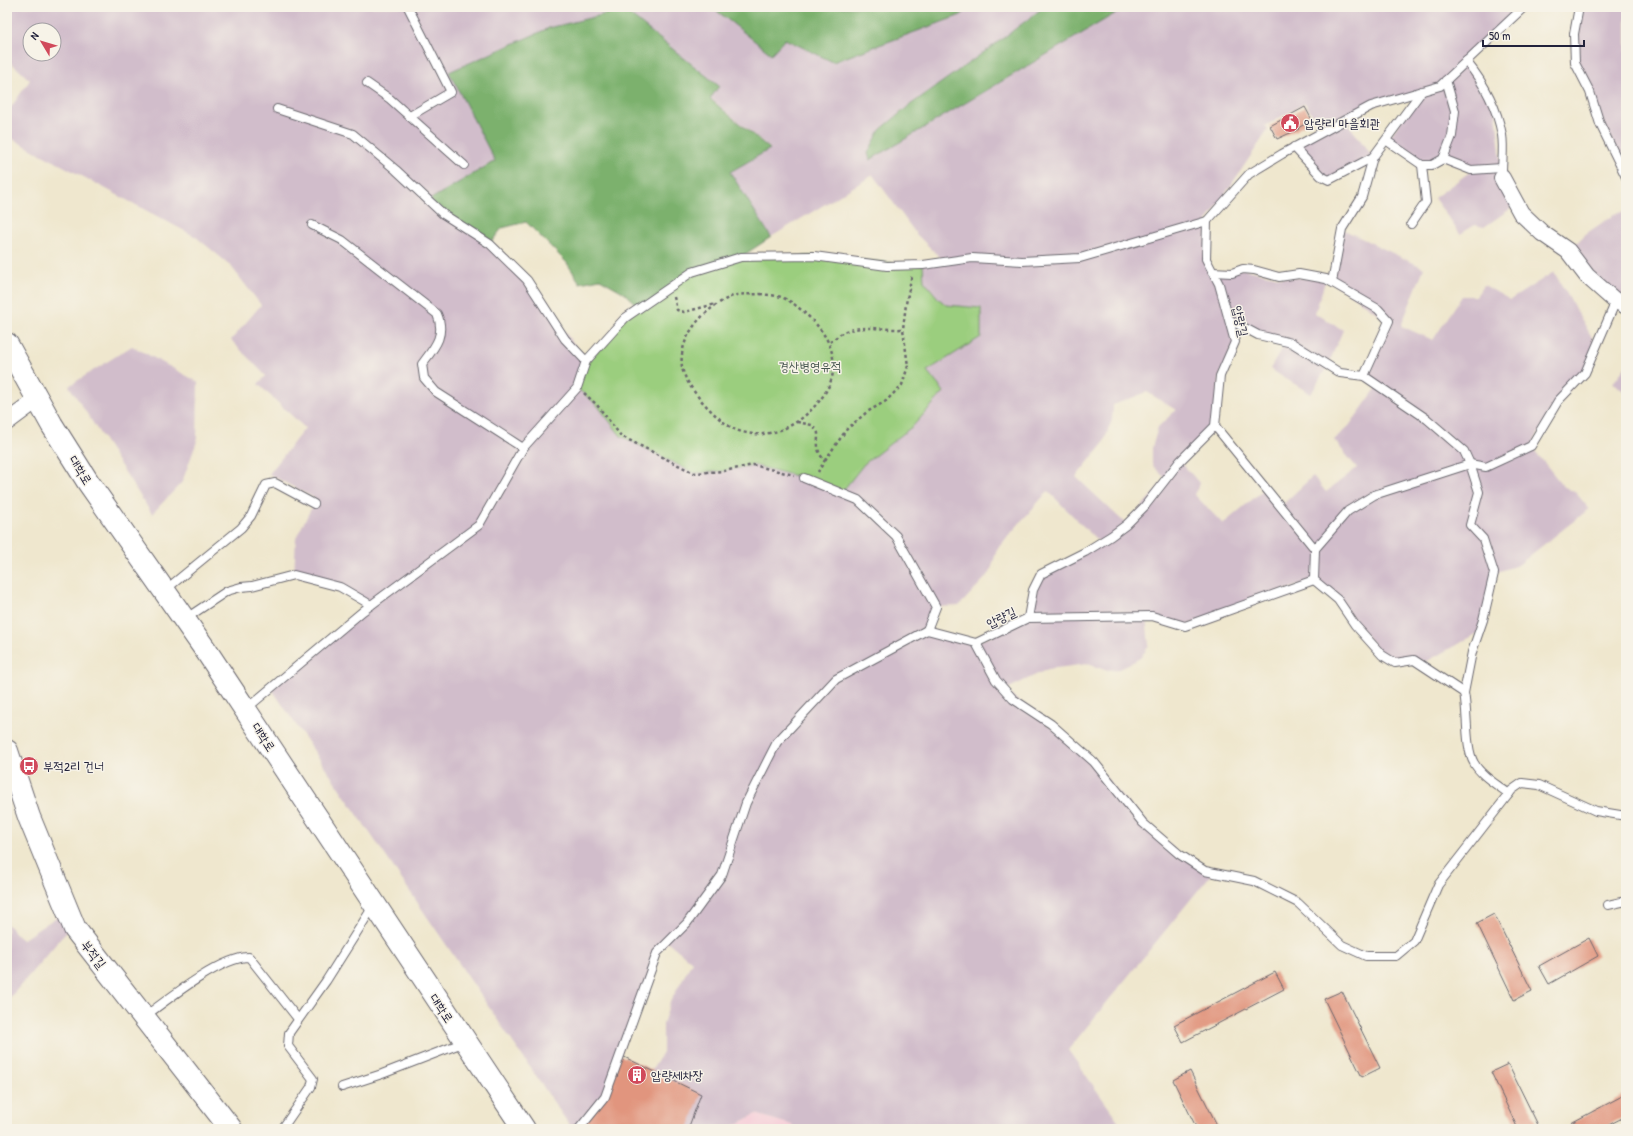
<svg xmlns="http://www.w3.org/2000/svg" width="1633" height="1136" font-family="'Patrick Hand','Poor Story',sans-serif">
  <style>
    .built { fill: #f6cfd9 }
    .industrial { fill: #d1bdcb; fill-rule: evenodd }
    .green { fill: #9bce7e; stroke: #5e785c }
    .forest { fill: #7cb16d; stroke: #4f6a54 }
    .building { fill: #e1957e }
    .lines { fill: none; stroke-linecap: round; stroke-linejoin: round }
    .lane-casing { stroke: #6a676e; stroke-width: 10 }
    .street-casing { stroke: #6a676e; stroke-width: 18 }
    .secondary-casing { stroke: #6a676e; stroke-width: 24 }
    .path { stroke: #6a676e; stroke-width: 2.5; stroke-dasharray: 3 3; stroke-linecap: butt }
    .lane { stroke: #fff; stroke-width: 8 }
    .street { stroke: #fff; stroke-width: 16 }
    .secondary { stroke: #fff; stroke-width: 22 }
    .labels { text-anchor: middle; stroke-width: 3; stroke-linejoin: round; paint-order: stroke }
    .poi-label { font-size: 13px; fill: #22223b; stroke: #f7f3e8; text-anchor: start }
    .street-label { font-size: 13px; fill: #22223b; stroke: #f7f3e8 }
    .park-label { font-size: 13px; fill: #46564f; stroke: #f7f3e8 }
  </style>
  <rect width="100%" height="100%" fill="#f7f3e8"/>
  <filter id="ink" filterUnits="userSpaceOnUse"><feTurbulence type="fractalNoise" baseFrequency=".025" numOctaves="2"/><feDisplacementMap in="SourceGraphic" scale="8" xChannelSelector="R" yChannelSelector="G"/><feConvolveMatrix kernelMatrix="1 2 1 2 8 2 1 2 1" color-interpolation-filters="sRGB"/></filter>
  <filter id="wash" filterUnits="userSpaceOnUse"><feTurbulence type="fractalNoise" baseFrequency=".012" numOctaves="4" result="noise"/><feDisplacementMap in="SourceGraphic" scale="16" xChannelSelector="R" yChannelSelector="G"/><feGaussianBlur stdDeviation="0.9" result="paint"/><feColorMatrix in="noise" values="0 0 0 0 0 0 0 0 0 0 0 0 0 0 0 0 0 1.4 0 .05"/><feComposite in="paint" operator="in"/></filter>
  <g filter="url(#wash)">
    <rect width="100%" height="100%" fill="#efe7ce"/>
    <polygon class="built" points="756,1114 792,1125 795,1129 728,1129"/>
    <g class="industrial">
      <path d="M7,7H620L618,11L449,72L495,161L429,200L490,244L527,280L586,361L578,388L597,405L621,436L724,471L753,465L804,478L841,493L864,464L913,426L944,392L927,371L981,337L938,298L923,281V265L945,262L917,235L873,175L771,237L729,172L770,148L710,98L718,86L630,15L635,7H712L771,54L784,39L833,62L961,15L971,7H1044L994,45L910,105L880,130L868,153L870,160L1126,7H1524L1466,61L1496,110L1501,163L1516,205L1484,227L1475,225L1460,234L1434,198L1471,171L1443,159L1422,165L1387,141L1421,92L1368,107L1345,120L1373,157L1329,180L1294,147L1323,131L1305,103L1265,126L1268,130L1207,221L1206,260L1213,272L1243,269L1279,277L1326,279L1315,313L1343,330L1328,365L1311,394L1270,369L1286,342L1230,320L1235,342L1220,376L1215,426L1180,461L1200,484L1194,494L1223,524L1266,488L1281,506L1313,476L1326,492L1357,468L1334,440L1349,426L1378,386L1364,376L1389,321L1332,282L1342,229L1424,268L1401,326L1433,340L1462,296H1476L1484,285L1510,300L1554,272L1597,346L1585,373L1558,401L1531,446L1563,486L1576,493L1589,509L1518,565L1494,573L1478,633L1427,661L1395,663L1382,655L1338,600L1314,580L1185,626L1146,616L1149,646L1140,658L1120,669L1105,670L1088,664L1048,669L1005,690L1094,762L1121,796L1179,854L1213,872L1068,1050L1124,1129H795L792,1125L756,1114L728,1129H572L271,688L371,605L340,587L294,575L296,538L316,499L269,474L305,428L258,384L266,376L231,340L261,305L230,265L196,237L7,136V113L30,80L7,59ZM30,30H54V54H30ZM1147,392L1176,410L1158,427L1152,448V465L1166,479L1126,524L1076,477L1103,444L1112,420L1113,405ZM1048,491L1100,543L1041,574L1028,618L976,643L928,630L936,607L959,606L990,573L997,549ZM668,942L692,962L670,1002L663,1024V1052L652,1070L620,1055L657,953Z"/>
      <polygon points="1579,7 1626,7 1626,172 1575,63"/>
      <polygon points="1626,211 1626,305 1568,251 1587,233 1615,214"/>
      <polygon points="132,346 198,382 197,441 182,482 152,514 69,386"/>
      <polygon points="1626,366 1626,393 1613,383"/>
      <polygon points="67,910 73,924 7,1001 7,924 22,940"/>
    </g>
    <polygon class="green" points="814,256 923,265 924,281 938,298 946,305 981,308 981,337 927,371 944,392 913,426 864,464 841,493 804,478 753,465 724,471 694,473 621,436 597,405 577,388 584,367 625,318 692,272 741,257"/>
    <g class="forest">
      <polygon points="620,7 635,7 630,15 719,86 710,99 770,149 730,172 771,237 741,257 692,272 640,308 623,292 600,279 580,283 567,263 526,222 502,228 490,244 429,200 495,161 449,72 549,28 618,11"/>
      <polygon points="712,7 971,7 961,15 833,62 785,39 771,54"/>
      <polygon points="1044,7 1126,7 870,160 868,153 880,130 910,105 994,45"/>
    </g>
    <g id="blocks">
      <g class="building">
        <polygon points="1305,107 1312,120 1298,128 1299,129 1277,139 1270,126"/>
        <polygon points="1494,914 1532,991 1514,1000 1477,923"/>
        <polygon points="1589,938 1598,956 1549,984 1539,966"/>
        <polygon points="1275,972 1284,989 1183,1042 1174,1025"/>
        <polygon points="1342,991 1380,1068 1362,1077 1324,999"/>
        <polygon points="620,1055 701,1094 688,1129 579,1129 605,1097"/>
        <polygon points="1508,1064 1540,1129 1518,1129 1491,1072"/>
        <polygon points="1190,1071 1219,1129 1197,1129 1173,1080"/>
        <polygon points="1626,1094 1626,1116 1601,1129 1574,1129 1571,1123"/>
      </g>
    </g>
  </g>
  <g filter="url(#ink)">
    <use href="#blocks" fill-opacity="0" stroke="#6a676e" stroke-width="1"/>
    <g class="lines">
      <g class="lane-casing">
        <g id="lane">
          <polyline points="408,7 451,92 410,116"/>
          <polyline points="1579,7 1574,34 1575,63 1590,92 1600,124 1626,177"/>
          <path d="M1466,61C1484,83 1497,107 1502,135C1504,147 1502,161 1502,173"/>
          <polyline points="367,83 390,99 464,165"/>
          <polyline points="277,109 353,134 396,170 443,214 490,244 527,280 565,339 586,361"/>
          <polyline points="1387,141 1422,165 1432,165 1443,159 1471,170 1502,168"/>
          <polyline points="1294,147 1321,176 1329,180 1373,157 1422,91"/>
          <polyline points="1443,159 1452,136 1455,111 1446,80"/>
          <polyline points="1411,224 1426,202 1422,165"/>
          <path d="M312,225L342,240L437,314C446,335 435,347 422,364L424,378L436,392L523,448"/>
          <polyline points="1212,272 1232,273 1243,269 1254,270 1279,277 1299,274 1326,279 1378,309 1389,321 1364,376"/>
          <polyline points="1332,282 1342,229 1362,197 1373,157"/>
          <polyline points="1230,320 1258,335 1292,343 1340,373 1364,376 1427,419 1464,451 1470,464 1479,492 1470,525 1483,539 1494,573 1483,620 1472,652 1464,693"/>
          <polyline points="804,478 858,500 896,536 936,607 927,630"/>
          <polyline points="1315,549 1348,511 1374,495 1470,464 1486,467 1531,446 1558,401 1585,373 1613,308 1613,299"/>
          <path d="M1314,580L1338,600L1355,625L1382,655L1395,663L1414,660L1464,693C1468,712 1465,748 1474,763C1481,776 1498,785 1509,794"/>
          <polyline points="164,591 241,528 251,516 266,485 275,483 314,504"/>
          <polyline points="1028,618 1033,590 1041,574 1085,552 1111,536 1126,525 1144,507 1180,461 1215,426 1220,376 1235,342 1219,284 1206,259 1207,221 1249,174 1282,154 1371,106 1440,86 1524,7"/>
          <polyline points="185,619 227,591 241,587 252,586 294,575 340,587 371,605"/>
          <polyline points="976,643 1028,618 1152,616 1185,626 1314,580 1315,549 1215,426"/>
          <polyline points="246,709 363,611 479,525 523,448 577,388 586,361 625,318 692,272 741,257 814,256 887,266 923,265 972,258 1022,261 1080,258 1207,221"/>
          <polyline points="1608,905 1626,901"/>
          <path d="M144,1017C168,999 221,957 249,957L298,1019"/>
          <polyline points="342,1087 382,1074 465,1042"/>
          <polyline points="282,1129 311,1087 313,1079 288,1046 289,1033 326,981 374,905"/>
          <polyline points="579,1129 605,1097 657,953 687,923 722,875 746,803 777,742 836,679 927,630 976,643 996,680 1013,699 1051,724 1094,762 1143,823 1179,854 1205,871 1254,881 1298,903 1342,945 1366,956 1396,956 1414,941 1438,885 1512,790 1522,783 1539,785 1596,811 1626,816"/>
        </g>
      </g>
      <g class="street-casing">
        <g id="street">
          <polyline points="1502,178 1521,213 1542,233 1568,251 1587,276 1613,299 1626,306"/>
          <polyline points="7,422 38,399"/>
        </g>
      </g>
      <g class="secondary-casing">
        <g id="secondary">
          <polyline points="7,344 52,425 88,482 207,652 524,1129"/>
          <polyline points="7,751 29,817 75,929 231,1129"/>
        </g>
      </g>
      <g class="path">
        <path d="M760,294C767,295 775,295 781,297C792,301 800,309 808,316C840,346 843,379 811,410C798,423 782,432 763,434C755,435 742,433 734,429C717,420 685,387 682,367C678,336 705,307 733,296C741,293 752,295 760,294Z"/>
        <polyline points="674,297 677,310 684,312 716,304"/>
        <path d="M830,342C835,339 840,333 846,331C864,325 885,330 903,329"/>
        <polyline points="584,393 597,405 621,436 694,473 724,471 753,465 794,475"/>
        <path d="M797,422L812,425L818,433C818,444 816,453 825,460L818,472"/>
        <polyline points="825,460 847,429 867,412 886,401 902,385 908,366 903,329 906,304 912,274"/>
      </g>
      <use href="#lane" class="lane"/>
      <use href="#street" class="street"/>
      <use href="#secondary" class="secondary"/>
    </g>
  </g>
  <defs>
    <g id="civic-disc" transform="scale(1)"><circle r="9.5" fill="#d1495b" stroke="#f7f3e8"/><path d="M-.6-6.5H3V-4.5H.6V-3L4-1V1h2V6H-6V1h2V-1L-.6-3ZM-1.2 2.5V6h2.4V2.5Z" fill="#fff"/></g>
    <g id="bus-disc" transform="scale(1)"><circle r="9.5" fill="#d1495b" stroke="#f7f3e8"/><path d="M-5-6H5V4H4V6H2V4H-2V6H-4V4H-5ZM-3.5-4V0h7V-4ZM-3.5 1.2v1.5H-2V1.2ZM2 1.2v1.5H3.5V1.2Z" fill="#fff"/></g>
    <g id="building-disc" transform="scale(1)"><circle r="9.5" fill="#d1495b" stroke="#f7f3e8"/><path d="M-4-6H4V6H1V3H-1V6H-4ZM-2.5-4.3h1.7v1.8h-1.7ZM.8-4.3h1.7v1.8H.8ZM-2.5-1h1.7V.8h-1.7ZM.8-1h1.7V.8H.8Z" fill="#fff"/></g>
  </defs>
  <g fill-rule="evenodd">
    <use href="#civic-disc" x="1290" y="123"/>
    <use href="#bus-disc" x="29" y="766"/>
    <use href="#building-disc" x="637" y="1075"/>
  </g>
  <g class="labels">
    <g class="poi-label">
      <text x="1304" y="128">압량리 마을회관</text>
      <text x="43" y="771">부적2리 건너</text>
      <text x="651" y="1080">압량세차장</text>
    </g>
    <g class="street-label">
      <text transform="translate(1241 321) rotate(78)" y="5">압량길</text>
      <text transform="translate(81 470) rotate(58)" y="5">대학로</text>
      <text transform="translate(1001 617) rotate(-25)" y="5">압량길</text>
      <text transform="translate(264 737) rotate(57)" y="5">대학로</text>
      <text transform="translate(94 954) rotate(52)" y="5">부적길</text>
      <text transform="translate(442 1008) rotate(56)" y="5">대학로</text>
    </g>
    <g class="park-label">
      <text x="810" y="371">경산병영유적</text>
    </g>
  </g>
  <rect width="1633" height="1136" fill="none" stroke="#f7f3e8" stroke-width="24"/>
  <g transform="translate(42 42) rotate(308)"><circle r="19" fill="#f7f3e8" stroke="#a29fa3"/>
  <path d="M0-3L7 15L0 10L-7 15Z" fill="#d1495b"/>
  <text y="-6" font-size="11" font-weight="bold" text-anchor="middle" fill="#22223b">N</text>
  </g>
  <path d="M1483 40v6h101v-6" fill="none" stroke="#22223b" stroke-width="2"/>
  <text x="1489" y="40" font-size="12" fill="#22223b" stroke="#f7f3e8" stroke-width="3" paint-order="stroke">50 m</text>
</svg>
